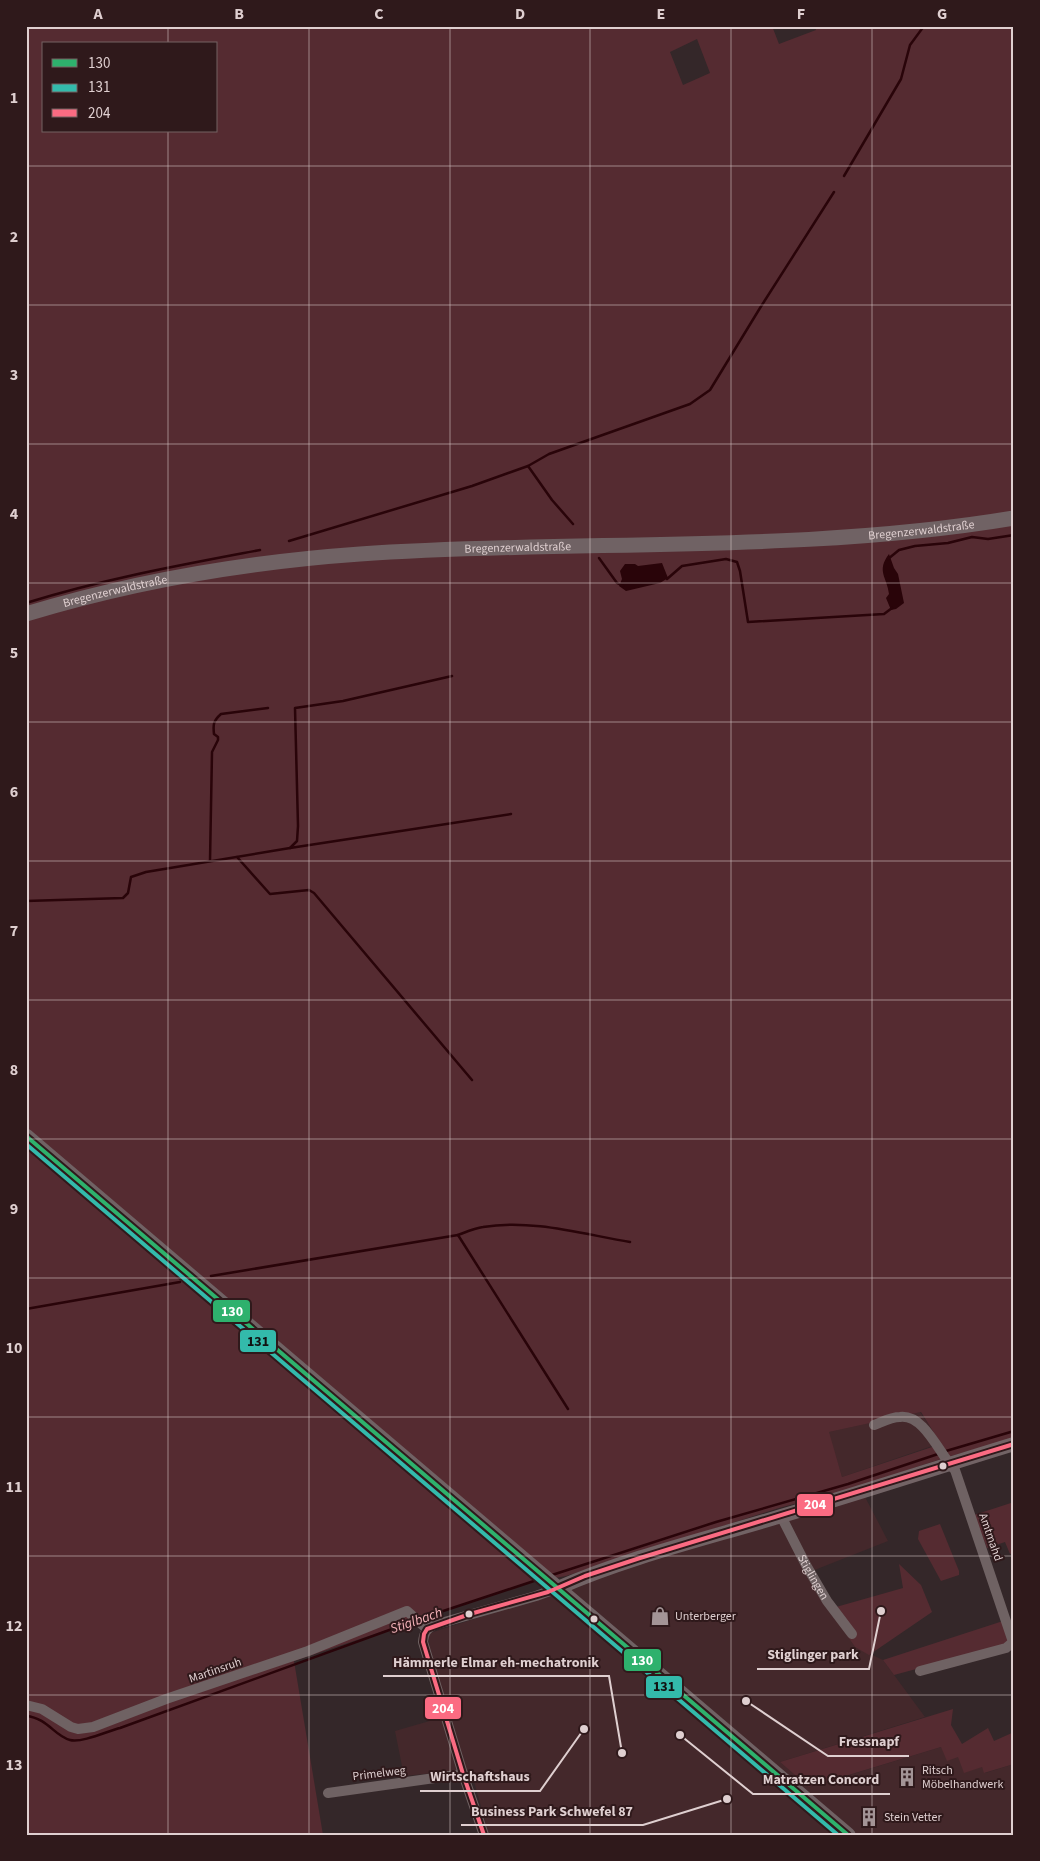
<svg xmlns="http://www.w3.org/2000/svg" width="1040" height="1861" font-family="'Source Sans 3',sans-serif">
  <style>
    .built { fill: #44282b }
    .green { fill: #552b31; fill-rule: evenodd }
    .water { fill: #290409 }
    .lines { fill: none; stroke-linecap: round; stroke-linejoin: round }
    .stream { stroke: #290409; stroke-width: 2.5 }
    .minor { stroke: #6f6263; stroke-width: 10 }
    .secondary { stroke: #726365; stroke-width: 14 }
    .primary { stroke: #706264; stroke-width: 15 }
    .bus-1-casing { stroke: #2f191b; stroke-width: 8 }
    .bus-2-casing { stroke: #2f191b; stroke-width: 8 }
    .bus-3-casing { stroke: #2f191b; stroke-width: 8 }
    .bus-1 { stroke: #2eb16d; stroke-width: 4 }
    .bus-2 { stroke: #33baab; stroke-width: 4 }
    .bus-3 { stroke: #fb6b82; stroke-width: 4 }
    .grid { fill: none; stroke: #dfcfd0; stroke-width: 1; stroke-opacity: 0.55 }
    .bus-dot { fill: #dfcfd0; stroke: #2f191b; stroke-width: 2 }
    .labels { text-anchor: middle; stroke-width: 4; stroke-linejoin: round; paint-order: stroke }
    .street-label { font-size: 12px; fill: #dfcfd0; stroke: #2f191b }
    .poi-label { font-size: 12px; fill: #dfcfd0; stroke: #2f191b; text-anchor: start }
    .water-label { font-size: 14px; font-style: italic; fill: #f3b2b8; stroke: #2f191b }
    .leader { fill: none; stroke: #dfcfd0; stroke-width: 2 }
    .callout-dot { fill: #dfcfd0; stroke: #2f191b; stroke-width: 2 }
    .callout-label { font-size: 14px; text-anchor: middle; font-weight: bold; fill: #dfcfd0; stroke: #2f191b; stroke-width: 4; stroke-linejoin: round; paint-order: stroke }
    .line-badge { stroke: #2f191b; stroke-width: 2 }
    .badge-label { font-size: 14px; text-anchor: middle; font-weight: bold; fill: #fff }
    .pale-badge-label { font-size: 14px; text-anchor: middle; font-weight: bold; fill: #111 }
    .neatline { fill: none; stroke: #dfcfd0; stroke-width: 2 }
    .grid-label { font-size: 16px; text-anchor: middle; font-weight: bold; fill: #dfcfd0 }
  </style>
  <rect width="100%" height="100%" fill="#342729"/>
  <g class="built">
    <polygon points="920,1412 941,1443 842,1477 828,1432"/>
    <polygon points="864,1495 888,1541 807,1573 855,1647 883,1660 925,1717 780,1762 810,1787 941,1747 982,1767 985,1773 1014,1764 1014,1835 489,1835 473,1778 454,1771 404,1776 395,1731 440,1718 448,1712 432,1659 427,1634 546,1596 586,1579"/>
  </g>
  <g class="green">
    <path d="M26,26H772L779,44L816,30L815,26H1014V1438L944,1458L850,1489L779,1508L566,1576L524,1584L294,1661L323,1835H26ZM697,39L710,73L683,85L670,52ZM44,44H216V131H44ZM921,1412L941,1444L842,1477L829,1432Z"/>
    <polygon points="1014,1502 1014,1553 1010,1554 1005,1542 987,1548 974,1515"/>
    <polygon points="940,1524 959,1571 959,1575 941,1581 918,1539 919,1531"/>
    <polygon points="899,1564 921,1585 932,1612 869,1655 855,1647 829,1609 903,1588"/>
    <polygon points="1003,1621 1009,1641 1005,1645 894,1675 883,1660"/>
    <polygon points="953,1709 951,1725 962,1744 988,1728 994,1741 1014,1732 1014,1764 984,1773 982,1767 964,1773 958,1757 947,1761 941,1747 809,1787 780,1762"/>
  </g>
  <g class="water">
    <path d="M889,554L894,568L898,574L904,603L896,609L891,610L886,598L889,594C887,577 876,571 889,554Z"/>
    <polygon points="662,563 668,578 660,583 626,591 619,586 622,579 620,571 625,564 635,564 638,566"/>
  </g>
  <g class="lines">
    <g class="stream">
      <polyline points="844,176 901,79 910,45 924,26"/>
      <polyline points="528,466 549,454 690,404 710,390 760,308 834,192"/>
      <polyline points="289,541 472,486 528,466 552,500 573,524"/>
      <polyline points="599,558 617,583 623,586"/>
      <polyline points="888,559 899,550 915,546 948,543 972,537 988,539 1014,535"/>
      <polyline points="667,579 682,566 726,559 737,562 740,571 748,622 884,614 892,608"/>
      <path d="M26,603C103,579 181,565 260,550"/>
      <polyline points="290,848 511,814"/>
      <polyline points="237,857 270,894 309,890 314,893 472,1080"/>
      <path d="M210,861L212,752L218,740V737L214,734C213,725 213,721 221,714L268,708"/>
      <polyline points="26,901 123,898 128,893 131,877 146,872 290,848 297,841 298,826 295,708 343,701 452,676"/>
      <path d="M458,1235C466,1232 475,1228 483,1227C532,1219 582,1234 630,1242"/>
      <polyline points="211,1276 458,1235 568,1409"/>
      <polyline points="26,1309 180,1282"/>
      <polyline points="946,1451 1014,1431"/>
      <polyline points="552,1575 716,1522 848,1484 938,1454"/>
      <polyline points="419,1619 540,1579"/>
      <path d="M26,1716C48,1718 54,1736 70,1740C82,1743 108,1731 120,1728L414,1621"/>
    </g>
    <g class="minor">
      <path d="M874,1425C882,1422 891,1417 900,1417C925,1414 940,1456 955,1470L1013,1642L1006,1648L920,1671"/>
      <path id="s1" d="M781,1516L806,1565L827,1601L852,1634"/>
      <polyline points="26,1705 42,1709 71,1727 78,1729 93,1727 166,1699 308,1651 407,1611 427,1629"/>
      <polyline points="328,1793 463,1774"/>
      <path d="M484,1835L463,1774L423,1642C424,1633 426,1629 434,1625L536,1596L558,1588"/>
    </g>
    <path class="secondary" d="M558,1588C629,1557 705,1539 778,1517C857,1494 935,1468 1014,1444"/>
    <g class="primary">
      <path id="s2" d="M26,614C135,581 247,562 360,554C578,539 798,554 1014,518"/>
      <polyline points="26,1136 848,1835"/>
    </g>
    <g class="bus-1-casing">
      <polyline id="bus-1" points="26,1136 848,1835"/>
    </g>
    <g class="bus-2-casing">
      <polyline id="bus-2" points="26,1144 838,1835"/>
    </g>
    <g class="bus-3-casing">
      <polyline id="bus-3" points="484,1835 463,1774 423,1642 424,1634 427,1629 470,1614 548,1592 585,1576 640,1558 1014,1444"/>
    </g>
    <use href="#bus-1" class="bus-1"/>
    <use href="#bus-2" class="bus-2"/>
    <use href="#bus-3" class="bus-3"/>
  </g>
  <path class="grid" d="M168,26V44M309,26V1835M450,26V1835M590,26V1835M731,26V1835M872,26V1835M168,131V1835M26,166H1014M26,305H1014M26,444H1014M26,583H1014M26,722H1014M26,861H1014M26,1000H1014M26,1139H1014M26,1278H1014M26,1417H1014M26,1556H1014M26,1695H1014"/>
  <defs>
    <g id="shop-bare" transform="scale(1.5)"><path d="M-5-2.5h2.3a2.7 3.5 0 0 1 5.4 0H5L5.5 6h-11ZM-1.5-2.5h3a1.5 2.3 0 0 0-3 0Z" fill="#a39496" stroke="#2f191b" stroke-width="2.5" paint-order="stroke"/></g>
    <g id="building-bare" transform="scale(1.5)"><path d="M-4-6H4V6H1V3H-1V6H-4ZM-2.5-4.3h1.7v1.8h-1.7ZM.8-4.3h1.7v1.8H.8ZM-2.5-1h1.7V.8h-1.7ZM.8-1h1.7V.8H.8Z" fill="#a39496" stroke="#2f191b" stroke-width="2.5" paint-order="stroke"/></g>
  </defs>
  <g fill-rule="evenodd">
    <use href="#shop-bare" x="660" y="1616"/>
    <use href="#building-bare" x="907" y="1777"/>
    <use href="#building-bare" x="869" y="1817"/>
  </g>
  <g class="bus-dot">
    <circle cx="943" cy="1466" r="4.5"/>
    <circle cx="469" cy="1614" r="4.5"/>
    <circle cx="594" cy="1619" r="4.5"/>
  </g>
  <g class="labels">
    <g class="street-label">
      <text dy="4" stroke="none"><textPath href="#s2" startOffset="902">Bregenzerwaldstraße</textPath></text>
      <text dy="4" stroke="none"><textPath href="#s2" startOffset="498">Bregenzerwaldstraße</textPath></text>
      <text dy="4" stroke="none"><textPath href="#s2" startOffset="92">Bregenzerwaldstraße</textPath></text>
      <text transform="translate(991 1537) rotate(71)" y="4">Amtmahd</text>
      <text dy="4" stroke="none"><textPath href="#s1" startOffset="69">Stiglingen</textPath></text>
      <text transform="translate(215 1670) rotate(-19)" y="4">Martinsruh</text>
      <text transform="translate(379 1773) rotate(-7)" y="4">Primelweg</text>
    </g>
    <g class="poi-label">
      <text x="675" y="1620">Unterberger</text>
      <text x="922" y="1774">Ritsch<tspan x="922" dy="14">Möbelhandwerk</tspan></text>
      <text x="884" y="1821">Stein Vetter</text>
    </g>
    <g class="water-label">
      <text transform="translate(416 1620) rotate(-19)" y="5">Stiglbach</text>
    </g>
  </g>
  <path class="leader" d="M881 1611L869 1669H757M622 1753L609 1676H383M746 1701L828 1756H909M584 1729L540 1791H420M680 1735L753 1794H890M727 1799L643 1825H461"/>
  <g class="callout-dot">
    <circle cx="881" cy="1611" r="5"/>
    <circle cx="622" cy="1753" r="5"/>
    <circle cx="746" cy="1701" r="5"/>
    <circle cx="584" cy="1729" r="5"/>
    <circle cx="680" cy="1735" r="5"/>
    <circle cx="727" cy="1799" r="5"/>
  </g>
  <g class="callout-label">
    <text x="813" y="1659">Stiglinger park</text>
    <text x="496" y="1667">Hämmerle Elmar eh-mechatronik</text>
    <text x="869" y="1746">Fressnapf</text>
    <text x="480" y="1781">Wirtschaftshaus</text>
    <text x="821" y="1784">Matratzen Concord</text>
    <text x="552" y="1816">Business Park Schwefel 87</text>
  </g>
  <g class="line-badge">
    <rect x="212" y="1299" width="39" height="24" rx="5" fill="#2eb16d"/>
    <rect x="239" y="1329" width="38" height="24" rx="5" fill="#33baab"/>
    <rect x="796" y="1493" width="38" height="24" rx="5" fill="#fb6b82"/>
    <rect x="623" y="1648" width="39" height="24" rx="5" fill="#2eb16d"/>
    <rect x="645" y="1675" width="38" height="24" rx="5" fill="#33baab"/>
    <rect x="424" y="1696" width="38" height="24" rx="5" fill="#fb6b82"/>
  </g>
  <g class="badge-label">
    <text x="232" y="1316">130</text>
    <text x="815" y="1509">204</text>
    <text x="642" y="1665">130</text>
    <text x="443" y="1713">204</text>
  </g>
  <g class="pale-badge-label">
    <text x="258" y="1346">131</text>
    <text x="664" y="1691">131</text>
  </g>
  <rect width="1040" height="1861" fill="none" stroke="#2f191b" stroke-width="55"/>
  <rect x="42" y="42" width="175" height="90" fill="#2f191b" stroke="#756263"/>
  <rect x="52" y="59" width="25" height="8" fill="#2eb16d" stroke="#756263"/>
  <text x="88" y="68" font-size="15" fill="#dfcfd0">130</text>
  <rect x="52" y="84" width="25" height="8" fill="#33baab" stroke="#756263"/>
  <text x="88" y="92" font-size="15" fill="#dfcfd0">131</text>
  <rect x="52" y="109" width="25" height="8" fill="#fb6b82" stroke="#756263"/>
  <text x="88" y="118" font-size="15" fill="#dfcfd0">204</text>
  <rect x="28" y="28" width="984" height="1806" class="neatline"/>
  <g class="grid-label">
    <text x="98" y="19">A</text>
    <text x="239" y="19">B</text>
    <text x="379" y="19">C</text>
    <text x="520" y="19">D</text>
    <text x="661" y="19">E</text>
    <text x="801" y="19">F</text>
    <text x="942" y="19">G</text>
    <text x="14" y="103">1</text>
    <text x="14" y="242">2</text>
    <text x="14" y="380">3</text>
    <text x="14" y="519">4</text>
    <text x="14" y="658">5</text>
    <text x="14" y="797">6</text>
    <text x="14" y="936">7</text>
    <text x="14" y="1075">8</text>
    <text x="14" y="1214">9</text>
    <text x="14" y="1353">10</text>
    <text x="14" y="1492">11</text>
    <text x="14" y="1631">12</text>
    <text x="14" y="1770">13</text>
  </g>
</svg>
